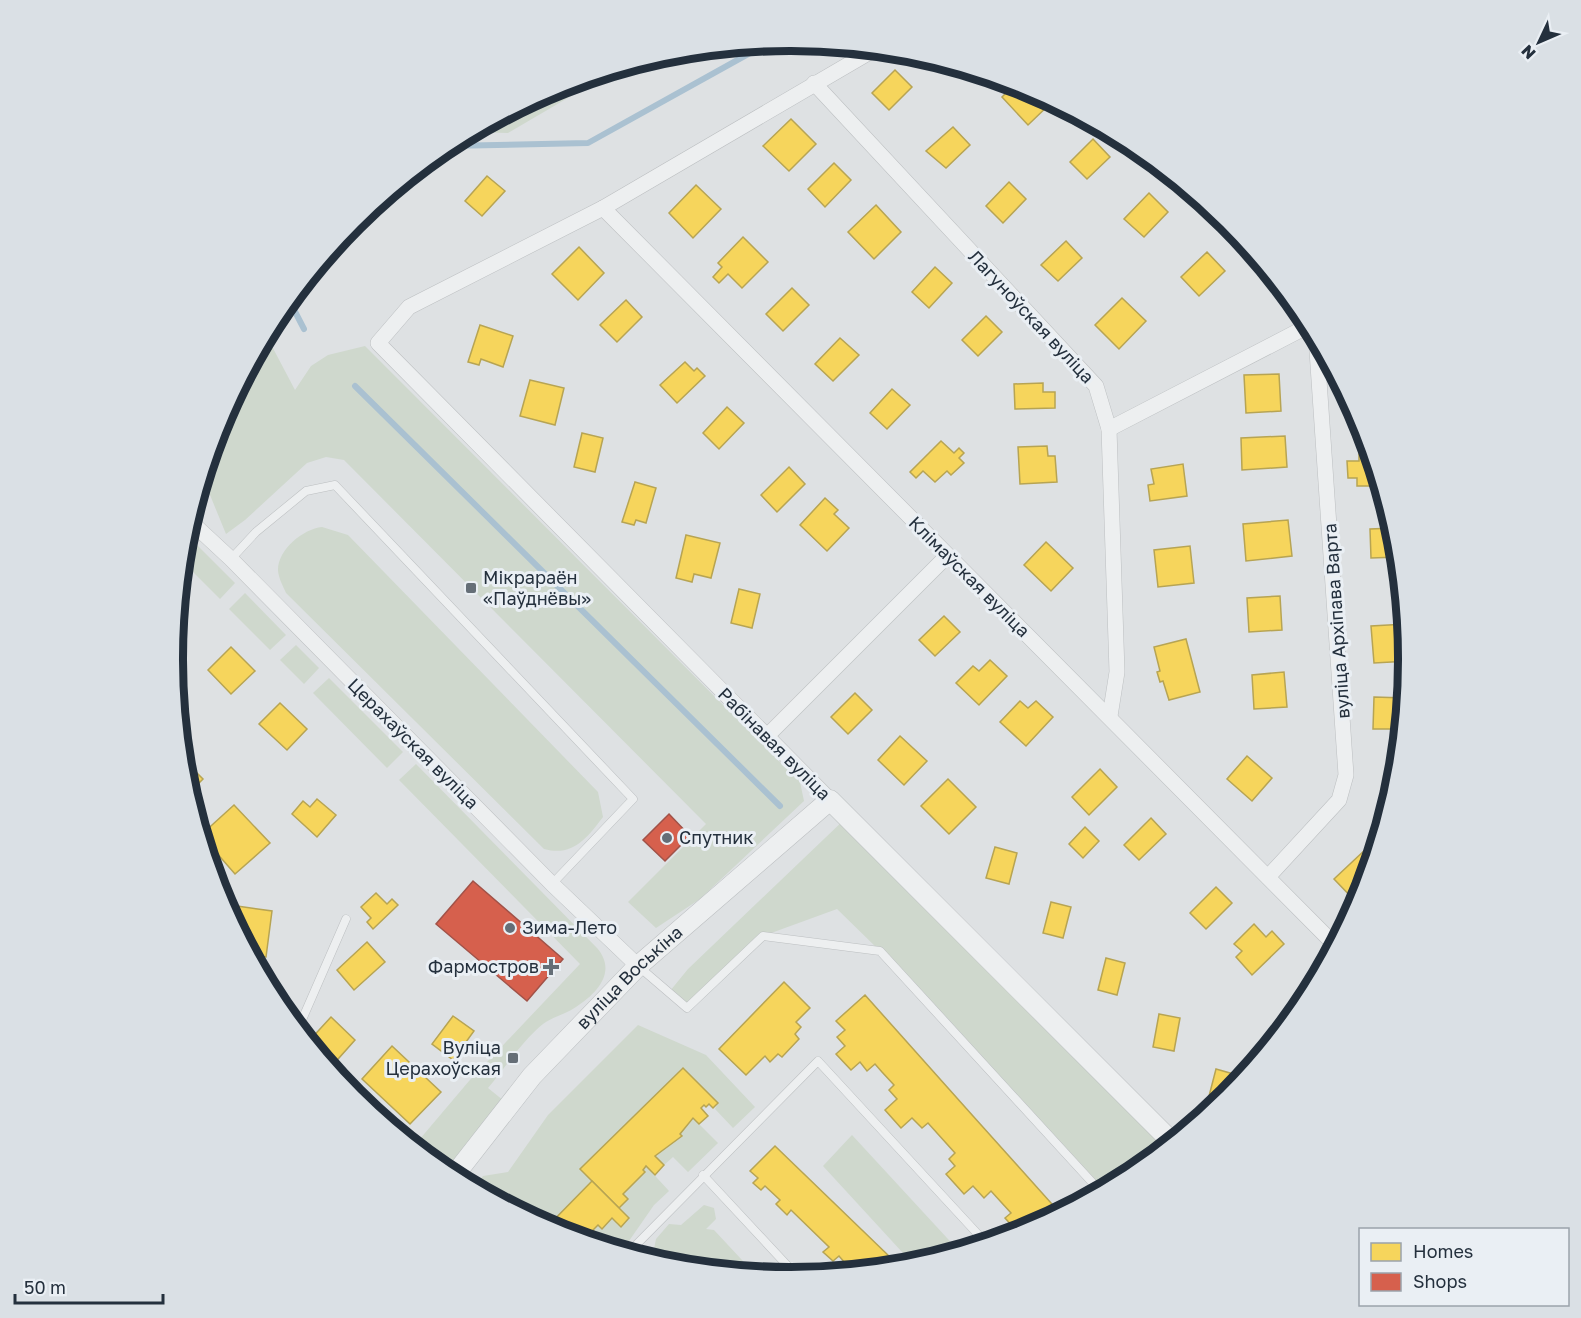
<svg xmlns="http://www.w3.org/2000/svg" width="1581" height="1318" font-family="'Golos Text',sans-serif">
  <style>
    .green { fill: #cfd8cd }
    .homes { fill: #f6d55c; stroke: #b7a453; stroke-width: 1.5 }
    .shops { fill: #d6604d; stroke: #a15248; stroke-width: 1.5 }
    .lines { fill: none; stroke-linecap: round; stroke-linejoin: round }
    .stream { stroke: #aac1d1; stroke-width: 6 }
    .service-casing { stroke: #bcbfc1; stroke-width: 9 }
    .minor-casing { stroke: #bcbfc1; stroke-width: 16 }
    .tertiary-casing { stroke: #bcbfc1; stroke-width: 21 }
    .service { stroke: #edeff0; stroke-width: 8 }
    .minor { stroke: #edeff0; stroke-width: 15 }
    .tertiary { stroke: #edeff0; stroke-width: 20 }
    .poi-dot { fill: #656e77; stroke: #eaeff4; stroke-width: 2 }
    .labels { text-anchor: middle; stroke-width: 6; stroke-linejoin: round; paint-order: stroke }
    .street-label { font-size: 18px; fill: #24303d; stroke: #eaeff4 }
    .poi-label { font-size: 18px; fill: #24303d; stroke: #eaeff4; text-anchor: start }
    .rim { fill: none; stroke: #24303d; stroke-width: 8 }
  </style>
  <rect width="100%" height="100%" fill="#dee1e3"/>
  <g class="green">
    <polygon points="619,68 508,133 471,132 554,87"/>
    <polygon points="266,335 295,390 311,366 328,355 365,346 800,782 804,801 700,899 656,928 628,902 706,824 344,460 326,457 307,463 245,520 226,534 210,495 197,496 219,422"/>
    <path d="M322,527L348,535L598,792L603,817C587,838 573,857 544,849L286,593C283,586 279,579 278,571C277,550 303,529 322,527Z"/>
    <polygon points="185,533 235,583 220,599 182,561"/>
    <polygon points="245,593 286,635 270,650 229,609"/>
    <polygon points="296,645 319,668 304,684 280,660"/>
    <polygon points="329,678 403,752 387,768 313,693"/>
    <path d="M416,764L597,948C617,971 598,993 576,1007C566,1014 552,1017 543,1024C522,1041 505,1068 488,1088L509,1105L447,1173L414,1146L469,1081L580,964L399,780Z"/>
    <polygon points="847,817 1172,1142 1134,1173 1100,1191 880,951 837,909 763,936 687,1008 670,991 688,969"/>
    <polygon points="638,1025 706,1055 755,1107 733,1128 715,1109 718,1103 682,1068 580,1169 592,1181 547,1227 474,1188 483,1176 508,1172 548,1115"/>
    <polygon points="693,1118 718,1143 688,1172 673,1157 664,1165 655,1156 682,1136 680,1134"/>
    <polygon points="852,1135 959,1251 914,1265 823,1166"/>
    <polygon points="646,1166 669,1191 654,1205 622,1251 608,1237 603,1241 593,1230 598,1225 602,1228 612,1218 621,1226 629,1219 619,1208 628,1199 623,1194 645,1172 643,1170"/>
    <polygon points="704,1205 714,1208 716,1219 706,1229 714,1230 755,1274 670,1266 653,1254 656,1239 669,1224 681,1225"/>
  </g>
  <g class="homes">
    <polygon points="895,70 912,87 889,110 872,93"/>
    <polygon points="1015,84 1053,101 1028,125 1002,97"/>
    <polygon points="791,119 816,144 789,171 763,146"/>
    <polygon points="953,127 970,145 946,168 926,151"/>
    <polygon points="1093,139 1110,157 1087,179 1070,162"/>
    <polygon points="834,163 851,180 825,207 808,189"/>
    <polygon points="487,176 505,191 482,216 465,201"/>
    <polygon points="1009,182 1026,199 1003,223 986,206"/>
    <polygon points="696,185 721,209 693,238 669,213"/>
    <polygon points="1149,193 1168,212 1144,237 1124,219"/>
    <polygon points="876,205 901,232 874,259 848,232"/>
    <polygon points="743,237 768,262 742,288 728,274 719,283 713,277 722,267 718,263"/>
    <polygon points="1066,241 1082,258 1058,281 1041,265"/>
    <polygon points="579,247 604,273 578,300 552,274"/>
    <polygon points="1207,252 1225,271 1199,296 1181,277"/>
    <polygon points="935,267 952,283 929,308 912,292"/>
    <polygon points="792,288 809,305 783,331 766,314"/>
    <polygon points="1122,298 1146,321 1119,349 1095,325"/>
    <polygon points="626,300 642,317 617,342 600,325"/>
    <polygon points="986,316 1002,332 978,356 962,340"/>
    <polygon points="480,325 513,336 503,367 481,359 479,365 468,362"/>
    <polygon points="840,338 859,355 833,381 815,364"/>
    <polygon points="685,362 694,371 697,368 705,376 677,403 660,385"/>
    <polygon points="1279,374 1281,411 1246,413 1244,375"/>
    <polygon points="530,380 564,388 555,425 520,416"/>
    <polygon points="1043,383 1043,392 1055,392 1055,408 1015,409 1014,384"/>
    <polygon points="892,389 910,405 887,429 870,413"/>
    <polygon points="727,407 744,423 719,449 703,433"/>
    <polygon points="582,433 603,438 595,472 574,467"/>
    <polygon points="1285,436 1287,467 1242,470 1241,438"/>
    <polygon points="941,441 954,453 959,448 964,453 959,458 964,463 951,475 947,471 935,482 923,471 916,478 910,472"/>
    <polygon points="1047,446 1048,456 1055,456 1057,482 1020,484 1018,447"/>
    <polygon points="1359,454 1372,454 1381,486 1357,486 1357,478 1348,478 1347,461 1359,461"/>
    <polygon points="1183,464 1187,496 1150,501 1148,485 1154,484 1151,469"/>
    <polygon points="789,467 805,484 777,512 761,495"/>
    <polygon points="635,482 656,488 646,523 636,520 634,525 622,522"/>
    <polygon points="825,498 838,510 834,514 849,528 827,551 800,525"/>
    <polygon points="1288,520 1292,556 1246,561 1243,524"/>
    <polygon points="1394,528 1399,557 1371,558 1370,529"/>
    <polygon points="686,535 720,543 711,578 694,574 692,582 676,578"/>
    <polygon points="1046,542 1073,568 1051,591 1024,565"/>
    <polygon points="1190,546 1194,583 1158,587 1154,550"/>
    <polygon points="739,589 760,594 752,628 731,623"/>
    <polygon points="179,590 188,599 177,612"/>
    <polygon points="1280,596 1282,630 1249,632 1247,598"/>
    <polygon points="944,616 960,632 935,656 919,640"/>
    <polygon points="1406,624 1409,661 1374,663 1371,626"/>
    <polygon points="1186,639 1200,692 1169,700 1163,681 1160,682 1157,672 1160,671 1154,647"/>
    <polygon points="231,647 255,671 231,694 208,670"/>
    <polygon points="990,660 1007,676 979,705 956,683 973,666 979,671"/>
    <polygon points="1284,672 1287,707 1254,709 1252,675"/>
    <polygon points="855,693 872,710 848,734 831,717"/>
    <polygon points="1374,697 1405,698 1402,729 1373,729"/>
    <polygon points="1020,701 1028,708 1036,701 1053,717 1026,746 1000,722"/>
    <polygon points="280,703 307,729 287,750 259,724"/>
    <polygon points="900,736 927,761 904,785 878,760"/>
    <polygon points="1247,756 1272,778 1252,801 1227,779"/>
    <polygon points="182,758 203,779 188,794 184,779"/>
    <polygon points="1100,769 1117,787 1089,815 1072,797"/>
    <polygon points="948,779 976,807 949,834 921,806"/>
    <polygon points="317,799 336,815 317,837 292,814 303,801 310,807"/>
    <polygon points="234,805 270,843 235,874 201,835"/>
    <polygon points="1151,818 1166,834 1139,860 1124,845"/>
    <polygon points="1085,827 1099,841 1083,858 1069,844"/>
    <polygon points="995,847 1017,853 1009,884 986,878"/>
    <polygon points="1367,848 1374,856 1358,904 1334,879"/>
    <polygon points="1216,887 1232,903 1206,929 1190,913"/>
    <polygon points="376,893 387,904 392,899 398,905 373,929 367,922 371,918 361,907"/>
    <polygon points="1051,902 1071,907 1063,938 1043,933"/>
    <polygon points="237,906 272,911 266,957 251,955 234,924"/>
    <polygon points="1254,924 1266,937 1272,931 1284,944 1252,975 1236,957 1242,951 1234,944"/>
    <polygon points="367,942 385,962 354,990 337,970"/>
    <polygon points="1106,958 1125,963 1117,995 1098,990"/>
    <polygon points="784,982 810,1008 796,1022 801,1027 795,1034 799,1039 782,1057 778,1054 770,1062 765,1056 746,1075 719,1049"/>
    <polygon points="865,995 973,1116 1060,1213 1027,1231 1004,1237 1014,1228 1005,1218 1011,1213 991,1191 984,1198 973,1186 964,1194 946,1174 955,1166 949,1159 955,1153 928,1123 922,1128 912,1118 901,1128 885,1110 897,1099 889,1090 894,1085 882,1072 875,1064 867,1071 860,1062 851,1070 836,1054 845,1046 837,1037 845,1030 836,1021"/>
    <polygon points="1159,1014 1180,1018 1174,1051 1153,1047"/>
    <polygon points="453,1016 474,1031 453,1060 432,1044"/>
    <polygon points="331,1017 355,1040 330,1068 308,1042"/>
    <polygon points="392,1046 441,1092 410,1124 362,1079"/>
    <polygon points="683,1068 718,1103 713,1108 709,1104 706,1107 704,1105 701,1108 708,1116 699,1124 693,1118 680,1134 682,1136 655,1156 664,1165 655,1175 646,1166 643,1170 645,1172 623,1194 628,1199 619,1208 580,1169"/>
    <polygon points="1216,1069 1244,1077 1219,1103 1208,1100"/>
    <polygon points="775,1146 891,1258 881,1269 852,1271 839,1256 833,1261 823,1252 829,1247 791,1210 787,1215 776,1204 780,1200 765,1186 761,1190 753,1183 758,1178 750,1171"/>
    <polygon points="592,1181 629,1218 621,1227 612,1218 602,1229 598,1225 593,1230 603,1241 600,1244 547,1227"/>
  </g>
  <g class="shops">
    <polygon points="669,814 690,836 665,861 643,840"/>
    <polygon points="473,881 563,959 527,1001 436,924"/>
  </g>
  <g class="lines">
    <g class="stream">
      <polyline points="445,146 588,143 768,43"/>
      <polyline points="289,300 304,329"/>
      <polyline points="355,386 780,806"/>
    </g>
    <g class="service-casing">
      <g id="service">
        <polyline points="231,559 256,532 306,491 335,485 633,799 552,884"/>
        <polyline points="638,966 687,1008 763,936 880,951 1100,1191"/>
        <polyline points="298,1029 346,919"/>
        <polyline points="703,1175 798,1277"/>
        <polyline points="628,1253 818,1061 986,1243"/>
      </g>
    </g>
    <g class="minor-casing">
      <g id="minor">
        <polyline points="814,83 1096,386 1109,429 1117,672 1110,716"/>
        <polyline points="1203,201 1250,249"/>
        <polyline points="603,208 1335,945"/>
        <polyline points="1109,429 1310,325"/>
        <polyline points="189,520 231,559 552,884 638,966"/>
        <polyline points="767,736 947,556"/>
        <polyline points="830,800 378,343 409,307 603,208 875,49"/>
        <polyline points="1268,877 1339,800 1346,775 1316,336"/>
      </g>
    </g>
    <g class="tertiary-casing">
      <g id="tertiary">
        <path id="s1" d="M453,1177L532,1076L638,966L830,800L1172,1142"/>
      </g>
    </g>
    <use href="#service" class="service"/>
    <use href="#minor" class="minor"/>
    <use href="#tertiary" class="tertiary"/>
  </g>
  <g class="poi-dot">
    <rect x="465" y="582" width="12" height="12" rx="3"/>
    <circle cx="667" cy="838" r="6"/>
    <circle cx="510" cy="928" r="6"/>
    <path d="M548 958h6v6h6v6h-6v6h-6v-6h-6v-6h6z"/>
    <rect x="507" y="1052" width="12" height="12" rx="3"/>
  </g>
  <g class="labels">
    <g class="street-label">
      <text transform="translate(1031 317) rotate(47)" y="6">Лагуноўская вуліца</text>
      <text transform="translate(969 577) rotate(45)" y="6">Клімаўская вуліца</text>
      <text transform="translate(1337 621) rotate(-94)" y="6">вуліца Архіпава Варта</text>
      <text transform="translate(413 744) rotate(45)" y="6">Церахаўская вуліца</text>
      <text transform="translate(774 744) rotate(45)" y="6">Рабінавая вуліца</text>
      <text dy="6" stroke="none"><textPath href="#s1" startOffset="267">вуліца Воськіна</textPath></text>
    </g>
    <g class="poi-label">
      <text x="483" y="584">Мікрараён<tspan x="483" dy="21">«Паўднёвы»</tspan></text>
      <text x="679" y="844">Спутник</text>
      <text x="522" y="934">Зима-Лето</text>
      <text x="539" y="973" text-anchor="end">Фармостров</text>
      <text x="501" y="1054" text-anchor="end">Вуліца<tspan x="501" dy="21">Церахоўская</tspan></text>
    </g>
  </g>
  <path d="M0 0H1581V1318H0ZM790 51H791A607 607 0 0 1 1398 658V660A607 607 0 0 1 791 1267H790A607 607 0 0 1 183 660V658A607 607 0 0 1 790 51Z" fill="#dae0e5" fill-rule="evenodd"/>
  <path class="rim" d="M790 51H791A607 607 0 0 1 1398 658V660A607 607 0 0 1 791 1267H790A607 607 0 0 1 183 660V658A607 607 0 0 1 790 51Z"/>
  <rect x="1359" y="1228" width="210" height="78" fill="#eaeff4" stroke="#9ba3ab" stroke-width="1.5"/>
  <rect x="1371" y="1243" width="30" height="18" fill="#f6d55c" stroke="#9ba3ab" stroke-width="1.5"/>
  <text x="1413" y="1258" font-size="18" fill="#24303d">Homes</text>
  <rect x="1371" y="1273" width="30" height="18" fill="#d6604d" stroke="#9ba3ab" stroke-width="1.5"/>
  <text x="1413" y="1288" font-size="18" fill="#24303d">Shops</text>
  <g transform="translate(1539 42) rotate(226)" stroke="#eaeff4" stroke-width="4.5" paint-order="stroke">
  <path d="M0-4.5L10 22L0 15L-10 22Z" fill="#24303d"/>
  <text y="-9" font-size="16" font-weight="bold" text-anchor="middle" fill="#24303d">N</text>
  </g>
  <path d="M15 1294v9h148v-9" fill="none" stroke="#24303d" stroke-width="3"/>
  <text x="24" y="1294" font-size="18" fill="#24303d" stroke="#eaeff4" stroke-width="4.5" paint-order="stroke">50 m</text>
</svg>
